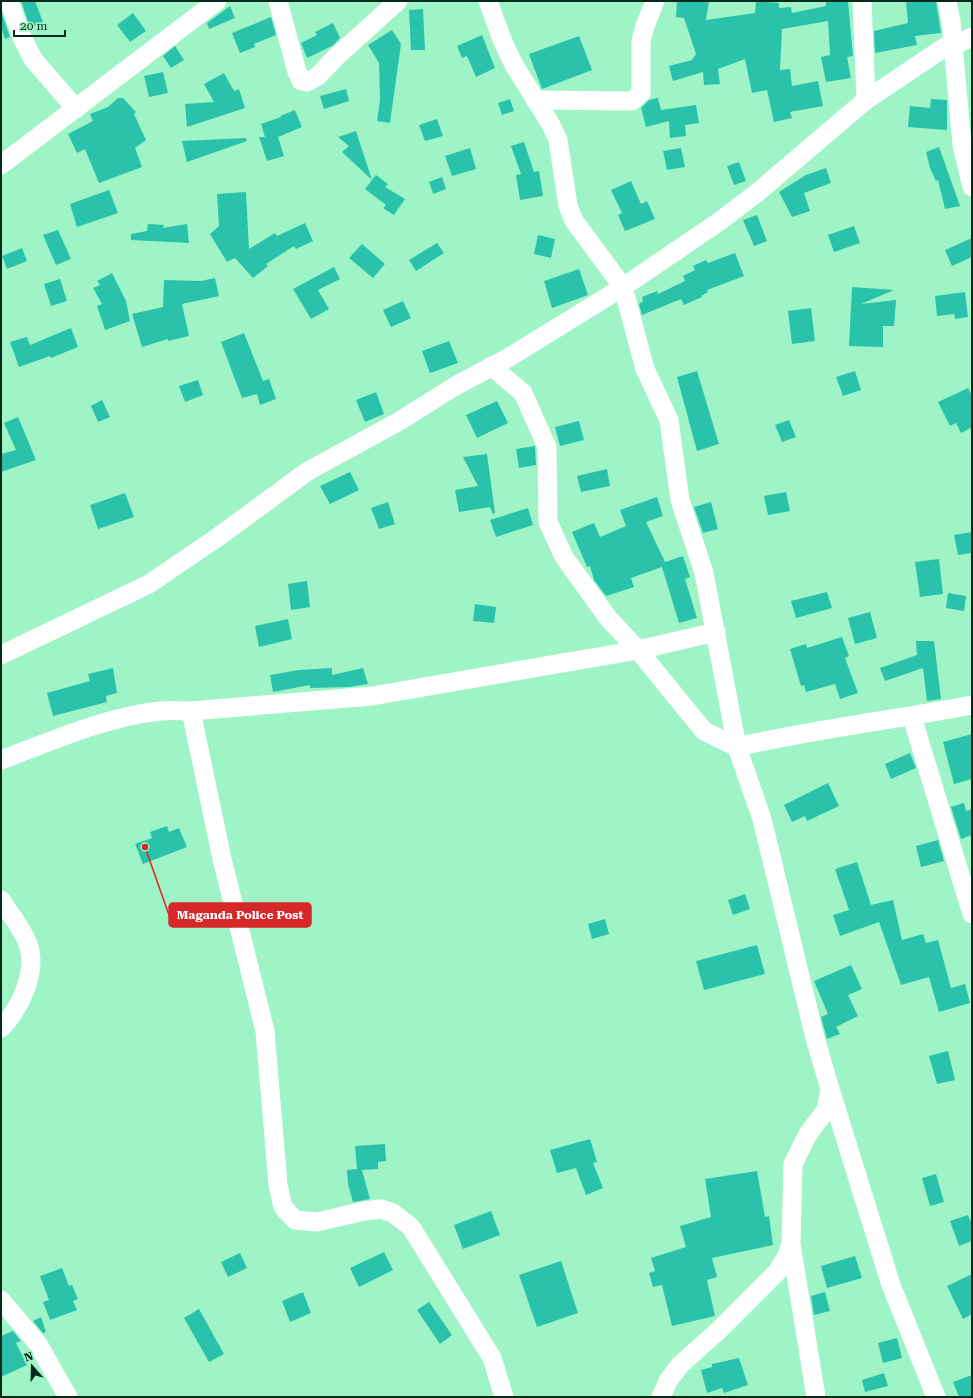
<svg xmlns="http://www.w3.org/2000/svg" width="973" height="1398" font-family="'Roboto Serif',serif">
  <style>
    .building { fill: #2bc2ab }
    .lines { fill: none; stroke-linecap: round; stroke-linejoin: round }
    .street { stroke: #fff; stroke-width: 19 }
    .leader { fill: none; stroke: #d62828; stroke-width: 1.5 }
    .callout-dot { fill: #d62828; stroke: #9ef4c6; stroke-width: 1.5 }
    .callout { fill: #d62828; stroke: #d62828; stroke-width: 1.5 }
    .callout-label { font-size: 12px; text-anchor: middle; font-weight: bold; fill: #fff }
  </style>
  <rect width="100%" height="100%" fill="#9ef4c6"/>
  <g class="building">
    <polygon points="21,1 35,1 43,22 30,28"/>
    <polygon points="677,1 709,1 706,20 755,13 756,1 779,3 779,8 791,7 792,13 826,6 826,1 848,1 853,56 847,57 851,78 826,82 821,57 830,55 828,21 782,29 780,70 790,69 792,86 818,81 823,106 790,112 792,118 774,122 767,90 752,93 745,59 718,69 720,84 704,85 703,72 673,81 669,66 692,60 696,54 684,18 676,17"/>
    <polygon points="906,1 936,1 941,33 915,36 917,45 875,53 874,31 908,23"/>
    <polygon points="230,6 235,18 209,29 207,23"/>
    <polygon points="423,9 425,50 411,50 409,10"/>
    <polygon points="1,11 10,37 5,39 1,27"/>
    <polygon points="133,13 146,31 130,42 117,25"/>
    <polygon points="271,17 276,35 254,44 255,47 240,53 232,33"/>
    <polygon points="333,23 340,38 332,46 307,58 301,43 317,35 315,32"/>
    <polygon points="392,30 401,44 390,123 377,121 380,100 379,63 368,45"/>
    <polygon points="482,35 495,68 476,77 467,56 462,58 457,46"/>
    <polygon points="579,36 592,70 542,89 529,54"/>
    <polygon points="175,46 184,60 171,68 163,56"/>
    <polygon points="163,72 168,93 149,97 144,76"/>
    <polygon points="224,73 234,91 239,89 245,108 187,127 185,104 214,102 204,84"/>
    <polygon points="346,89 349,101 324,109 320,96"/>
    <polygon points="118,98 123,98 136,112 134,114 146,140 135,148 142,167 99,183 85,149 77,153 68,134 93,121 90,114 108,107"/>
    <polygon points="658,98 661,110 696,105 699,123 685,125 686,136 670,138 669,121 646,127 641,108 649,100"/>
    <polygon points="510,99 514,111 502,115 498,103"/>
    <polygon points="931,99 947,100 947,130 908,127 910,106 930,108"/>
    <polygon points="295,110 302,127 278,137 284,156 267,161 259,137 265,137 261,124 281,117 280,116"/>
    <polygon points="437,119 443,136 425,141 419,125"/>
    <polygon points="356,131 372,180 376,175 388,184 385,187 405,199 394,215 383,208 386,205 365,189 372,180 342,152 349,146 338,137"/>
    <polygon points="246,138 247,141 187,162 182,141"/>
    <polygon points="524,142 534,172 539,171 543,196 520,200 516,175 521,174 511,146"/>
    <polygon points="939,147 960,206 945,209 938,180 936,181 930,168 926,152"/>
    <polygon points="470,148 476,169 452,176 445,156"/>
    <polygon points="681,148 685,167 667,170 663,151"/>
    <polygon points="739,162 746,181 734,185 727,166"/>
    <polygon points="826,168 831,183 804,193 810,211 792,217 779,192 806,175"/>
    <polygon points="442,177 446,189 433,194 429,182"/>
    <polygon points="631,181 641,204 647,201 655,219 625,231 618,215 622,213 611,190"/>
    <polygon points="109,190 118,213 77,227 70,204"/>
    <polygon points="246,192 249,249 275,233 277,236 305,223 313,241 296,249 294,246 266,264 268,266 253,278 235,258 227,262 210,234 219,226 217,194"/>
    <polygon points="757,215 767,241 754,246 743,220"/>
    <polygon points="148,224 164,225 163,228 187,224 189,243 131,240 131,234 147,231"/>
    <polygon points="854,226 860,243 834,252 828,235"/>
    <polygon points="58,230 71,259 56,265 43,235"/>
    <polygon points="538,235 555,239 551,258 534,254"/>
    <polygon points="972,238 972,257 952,266 945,250"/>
    <polygon points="437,243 444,253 416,271 409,260"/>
    <polygon points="362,244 385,264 373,278 349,258"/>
    <polygon points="22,248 27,261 7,269 2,256"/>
    <polygon points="735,253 744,276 707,290 708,292 701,296 702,297 684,305 681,299 642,315 639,304 643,301 642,297 657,291 658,294 685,281 683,276 695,270 693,266 706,260 708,263"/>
    <polygon points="334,267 340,279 318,290 329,309 311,319 293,289"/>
    <polygon points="579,269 588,295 552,308 544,281"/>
    <polygon points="112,273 126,301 130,321 105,330 97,306 102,304 93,288 100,285 97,281"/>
    <polygon points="215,278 219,296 182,304 189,336 168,341 168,339 142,347 132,314 163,307 164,280 201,281"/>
    <polygon points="60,279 67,301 51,306 44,284"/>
    <polygon points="852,287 894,290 861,304 896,300 894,326 883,326 883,347 849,346"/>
    <polygon points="965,292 968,317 955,319 954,314 937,316 935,296"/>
    <polygon points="403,301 411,318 391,327 383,310"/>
    <polygon points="811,308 815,341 792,344 788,311"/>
    <polygon points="71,328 78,347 51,358 50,356 19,367 10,342 27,337 30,345"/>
    <polygon points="244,333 263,381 269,379 276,399 260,405 257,394 242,398 221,342"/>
    <polygon points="449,341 458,363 430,373 422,351"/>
    <polygon points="697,371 719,444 697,451 677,377"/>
    <polygon points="855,371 861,390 843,396 836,377"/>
    <polygon points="198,380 203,395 185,402 179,386"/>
    <polygon points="968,388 972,396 972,427 961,433 956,423 950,426 938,402"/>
    <polygon points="376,392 384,414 365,422 356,400"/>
    <polygon points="102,400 110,417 98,422 91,406"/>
    <polygon points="497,401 508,423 477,438 466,415"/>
    <polygon points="18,417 36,460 1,472 1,454 16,450 4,423"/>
    <polygon points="789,420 796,437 782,442 775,425"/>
    <polygon points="579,421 584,440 560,446 555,427"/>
    <polygon points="535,446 536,465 519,468 516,449"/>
    <polygon points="487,454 495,513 493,514 490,507 459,512 455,490 478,486 463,457"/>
    <polygon points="607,469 610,486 581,492 577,476"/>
    <polygon points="350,472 359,490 330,504 320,486"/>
    <polygon points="786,492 790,511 768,515 764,496"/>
    <polygon points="125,493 134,517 98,529 90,505"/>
    <polygon points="657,497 663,516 646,522 665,562 683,556 690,577 685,579 697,618 679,623 662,567 631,578 634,587 606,596 594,580 590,566 587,567 572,532 594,523 600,537 626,526 620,510"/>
    <polygon points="388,502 395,524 379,529 371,508"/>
    <polygon points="711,502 718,529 703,533 694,507"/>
    <polygon points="528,508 533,525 496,537 490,520"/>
    <polygon points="972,532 972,553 958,555 954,535"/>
    <polygon points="939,559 943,594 920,597 915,562"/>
    <polygon points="307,581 310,607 291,610 288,584"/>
    <polygon points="827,592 832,608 796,618 791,601"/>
    <polygon points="948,593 966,596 964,611 946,608"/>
    <polygon points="475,604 496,607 494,623 473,621"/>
    <polygon points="870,612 877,638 855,644 848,618"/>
    <polygon points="288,619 292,639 259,647 255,626"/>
    <polygon points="842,637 849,656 845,658 858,693 840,699 835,684 806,692 804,685 801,686 790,649 806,644 807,648"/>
    <polygon points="916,641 934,641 941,699 927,701 923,668 885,681 880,668 917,655"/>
    <polygon points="113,668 117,693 106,696 107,702 53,716 47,693 90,681 88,674"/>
    <polygon points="332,668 332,675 363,668 368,684 349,687 310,688 310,685 273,692 270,675 299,670"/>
    <polygon points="972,734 972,779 954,784 943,742"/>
    <polygon points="910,753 916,768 891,779 885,764"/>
    <polygon points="828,783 839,806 807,821 805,816 792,822 784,805"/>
    <polygon points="964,803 966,811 972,809 972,835 961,839 951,807"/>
    <polygon points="167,826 169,832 179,828 187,847 143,864 135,844 152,838 150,832"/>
    <polygon points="938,840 944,861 921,867 916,846"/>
    <polygon points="857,862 871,905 893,900 902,940 923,934 926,943 938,940 951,988 965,984 970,1003 939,1012 929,977 901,985 879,922 840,936 833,915 849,910 835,869"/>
    <polygon points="745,894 750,909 733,915 728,900"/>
    <polygon points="605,919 609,934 592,939 588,924"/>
    <polygon points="757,945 765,974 704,990 696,961"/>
    <polygon points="851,965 862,989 848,995 858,1016 836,1027 840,1034 827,1039 821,1017 828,1014 814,981"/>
    <polygon points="948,1051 955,1080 937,1084 929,1056"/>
    <polygon points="590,1139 597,1162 593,1163 603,1188 586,1195 576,1168 557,1173 550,1150"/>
    <polygon points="385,1144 386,1161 378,1162 378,1169 362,1170 370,1199 353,1202 348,1184 347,1170 357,1169 355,1146"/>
    <polygon points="757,1171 765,1217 769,1216 773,1245 712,1258 717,1277 707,1280 715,1316 672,1326 662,1285 653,1287 649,1273 655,1271 651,1258 686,1247 680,1226 711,1217 705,1179"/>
    <polygon points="936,1174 944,1202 930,1206 922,1178"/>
    <polygon points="491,1211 500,1235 463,1249 454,1225"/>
    <polygon points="968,1215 972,1225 972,1241 959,1246 950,1221"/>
    <polygon points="384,1252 393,1270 359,1287 350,1268"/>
    <polygon points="240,1253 247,1268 228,1277 221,1262"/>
    <polygon points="855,1256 862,1278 827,1288 821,1266"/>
    <polygon points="561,1261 578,1313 537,1327 519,1275"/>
    <polygon points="62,1268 69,1286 72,1285 78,1299 73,1301 77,1310 50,1320 43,1302 49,1300 40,1276"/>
    <polygon points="972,1274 972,1314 963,1319 947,1286"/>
    <polygon points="303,1292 311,1313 290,1322 282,1301"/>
    <polygon points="825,1292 830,1311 814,1315 811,1296"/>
    <polygon points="429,1302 452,1335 440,1344 417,1310"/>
    <polygon points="199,1309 224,1354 209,1362 184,1318"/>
    <polygon points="41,1317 46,1332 43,1333 33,1321"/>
    <polygon points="13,1331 21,1341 16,1343 27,1365 1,1377 1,1336"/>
    <polygon points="897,1338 902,1358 883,1363 878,1343"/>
    <polygon points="739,1358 748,1385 724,1393 722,1388 707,1393 701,1370 712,1367 712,1364"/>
    <polygon points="884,1373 888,1386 865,1392 862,1380"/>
    <polygon points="972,1375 972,1397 959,1397 953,1382"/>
  </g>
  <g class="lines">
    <g class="street">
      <polyline points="9,1 22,37 33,59 76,109"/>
      <polyline points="278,1 297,72 301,81 307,82 318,76 336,57 398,1"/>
      <polyline points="488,1 503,42 514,65 550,123 558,140 568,206 574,221 623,287 645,369 669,420 680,500 704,573 737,747"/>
      <polyline points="862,1 866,100"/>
      <polyline points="947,1 951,21 962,145 972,187"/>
      <polyline points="535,100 632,101 641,93 641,41 645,26 655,1"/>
      <polyline points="1,165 217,1"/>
      <polyline points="491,366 523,393 547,447 548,522 564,557 608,618 638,650 704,731 737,747"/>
      <polyline points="1,655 149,584 218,537 308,471 396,423 457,385 508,358 623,287 720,221 758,192 866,100 945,47 953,46 972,37"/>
      <polyline points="191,711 222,859 265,1031 278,1185 283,1207 295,1220 317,1222 364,1211 381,1209 393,1213 411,1227 492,1358 504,1397"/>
      <polyline points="912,717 972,914"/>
      <path d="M1,760C52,741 105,717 160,711C170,710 181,711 191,711L372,696L638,650L716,632"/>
      <path d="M1,900C10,914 22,928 28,944C38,971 20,1009 1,1028"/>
      <polyline points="831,1092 891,1285 936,1397"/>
      <polyline points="791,1244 816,1397"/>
      <polyline points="1,1300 38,1344 68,1397"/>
      <path d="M661,1397L668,1381L680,1365L719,1330L777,1272L786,1258L791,1244L793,1164L808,1134L826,1110L830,1089L815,1038L762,819L737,747C814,729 894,720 972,705"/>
    </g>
  </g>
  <path class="leader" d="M145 847L169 915"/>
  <circle class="callout-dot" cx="145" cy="847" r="4"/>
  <rect class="callout" x="169" y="903" width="142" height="24" rx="4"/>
  <g class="callout-label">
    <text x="240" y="919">Maganda Police Post</text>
  </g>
  <rect width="973" height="1398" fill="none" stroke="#052a1a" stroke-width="4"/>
  <g transform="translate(32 1366) rotate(340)" stroke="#9ef4c6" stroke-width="3" paint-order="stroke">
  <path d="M0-3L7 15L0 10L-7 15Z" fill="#052a1a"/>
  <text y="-6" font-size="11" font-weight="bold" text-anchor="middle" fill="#052a1a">N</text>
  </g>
  <path d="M14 30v6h51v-6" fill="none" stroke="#052a1a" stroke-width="2"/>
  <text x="20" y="30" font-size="12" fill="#052a1a" stroke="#9ef4c6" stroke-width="3" paint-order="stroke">20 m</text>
</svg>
